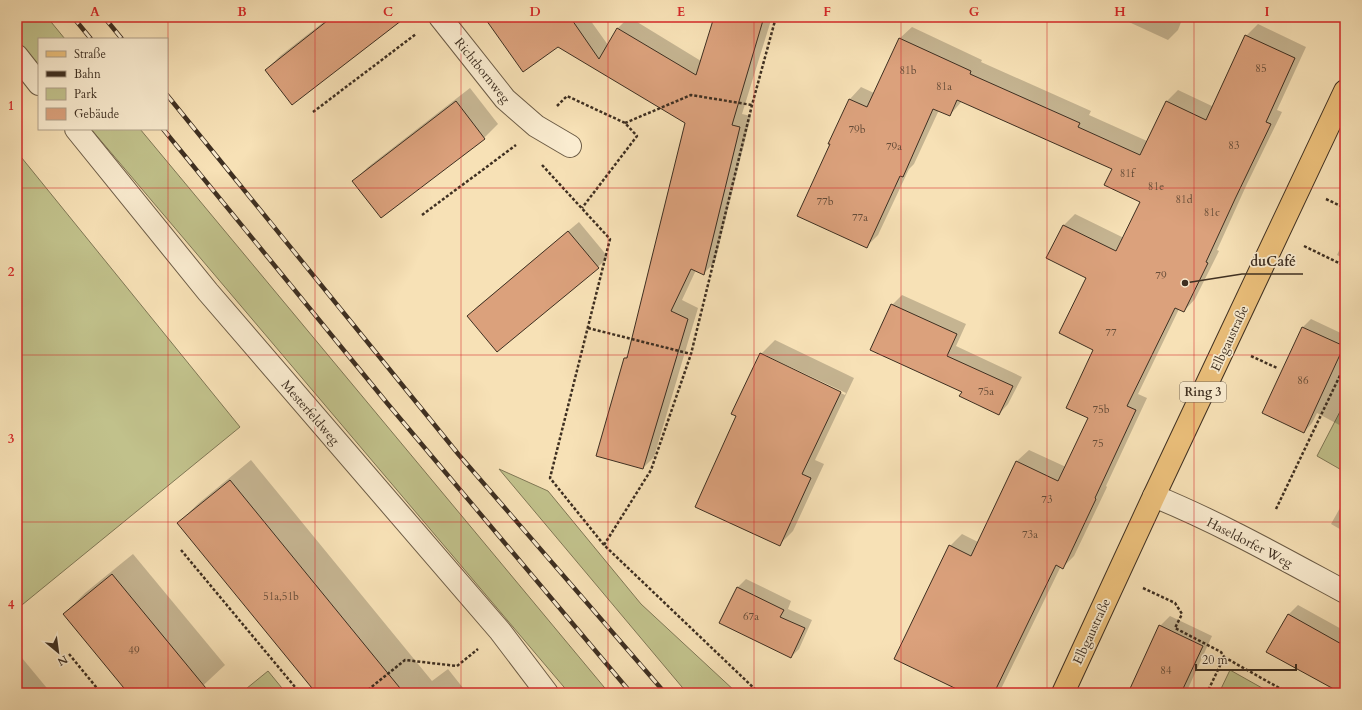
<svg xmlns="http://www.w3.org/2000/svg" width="1362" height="710" font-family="Cardo,serif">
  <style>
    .green { fill: #c1c18b; stroke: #807856 }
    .shadow { fill: #0003; fill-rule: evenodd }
    .building { fill: #dba17c; stroke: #3e2f21 }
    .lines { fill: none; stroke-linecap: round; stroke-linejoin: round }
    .minor-casing { stroke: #6c5c46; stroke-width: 24 }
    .primary-casing { stroke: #3e2f21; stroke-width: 24 }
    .path { stroke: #3e2f21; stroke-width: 2.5; stroke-dasharray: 3 2; stroke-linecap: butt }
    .minor { stroke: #faecd0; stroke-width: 22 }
    .primary { stroke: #ecc07b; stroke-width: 22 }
    .rail-casing { stroke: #3e2f21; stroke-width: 4.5 }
    .rail { stroke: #faecd0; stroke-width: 3; stroke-dasharray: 9; stroke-linecap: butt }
    .grid { fill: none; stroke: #d62828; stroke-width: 1; stroke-opacity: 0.55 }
    .labels { text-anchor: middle; stroke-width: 3.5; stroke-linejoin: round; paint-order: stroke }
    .number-label { font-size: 11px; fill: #654c38 }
    .shield { fill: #faecd0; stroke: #766856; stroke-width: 1 }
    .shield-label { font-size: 12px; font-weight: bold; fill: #3e2f21 }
    .street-label { font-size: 13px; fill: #3e2f21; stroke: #faecd0 }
    .leader { fill: none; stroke: #3e2f21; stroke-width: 1.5 }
    .callout-dot { fill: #3e2f21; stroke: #faecd0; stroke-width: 1.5 }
    .callout-label { font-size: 14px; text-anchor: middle; font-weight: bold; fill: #3e2f21; stroke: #faecd0; stroke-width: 3.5; stroke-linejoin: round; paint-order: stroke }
    .neatline { fill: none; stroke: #d62828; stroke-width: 1.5 }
    .grid-label { font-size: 13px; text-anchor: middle; font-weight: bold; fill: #d62828 }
  </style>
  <rect width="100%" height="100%" fill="#f7e1b6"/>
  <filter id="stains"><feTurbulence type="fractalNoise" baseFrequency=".005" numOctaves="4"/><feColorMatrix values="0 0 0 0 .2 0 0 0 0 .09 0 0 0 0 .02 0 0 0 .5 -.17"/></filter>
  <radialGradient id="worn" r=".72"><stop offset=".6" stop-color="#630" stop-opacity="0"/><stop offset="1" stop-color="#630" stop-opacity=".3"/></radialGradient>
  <g class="green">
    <polygon points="17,17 47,17 65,39 39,39 39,67 17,41"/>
    <polygon points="91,129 140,129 609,693 569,693"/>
    <polygon points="17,152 240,427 17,609"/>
    <polygon points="1345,402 1345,472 1317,456"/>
    <polygon points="499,469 548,491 641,604 737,693 687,693"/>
    <polygon points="1230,670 1271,693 1219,693"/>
    <polygon points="268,671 286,693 241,693"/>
  </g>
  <g class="shadow">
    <polygon points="330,17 401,17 266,70 280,56"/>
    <polygon points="485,17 588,17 608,45 618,28 629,17 701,61 715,17 772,17 742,114 751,116 715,262 704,273 696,270 682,300 698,308 654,457 643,468 625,358 629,354 686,123 558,46"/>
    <polygon points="1118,17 1183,17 1178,30 1168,40"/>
    <polygon points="1258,24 1306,47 1277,110 1282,112 1246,186 1217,250 1219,251 1195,299 1184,311 1179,309 1138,394 1147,398 1106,486 1107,487 1074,556 1063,567 1061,566 1000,691 998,693 968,693 950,546 962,534 978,542 1017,461 1029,450 1066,467 1089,417 1095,350 1087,278 1063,226 1075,214 1124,238 1141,202 1113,169 962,101 950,115 939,110 914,164 909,169 878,235 866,247 831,144 830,143 850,99 861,87 874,93 900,38 912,27 982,60 981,62 1091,111 1089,115 1147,141 1166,102 1178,90 1214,107 1246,36"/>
    <polygon points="470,88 498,124 484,138 382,217 354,181 368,167"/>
    <polygon points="579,222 608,257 598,267 497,350 469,316 478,306"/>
    <polygon points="1345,238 1345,259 1337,255"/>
    <polygon points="902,295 966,324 956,346 1022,377 1008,404 999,414 963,391 892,305"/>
    <polygon points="1311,319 1345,335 1345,428 1317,413 1312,423 1304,432 1264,413 1303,327"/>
    <path d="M775,340L854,378L815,460L824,464L793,531L779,545L738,415L761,354ZM765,355L846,393L845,395L765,357Z"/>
    <polygon points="251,460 432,681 448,669 467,693 317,693 178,523 199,503"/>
    <polygon points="1345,499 1345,532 1331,524"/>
    <polygon points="133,554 225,665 195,693 129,693 64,614 85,593"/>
    <polygon points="746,579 791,601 788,609 812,620 799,649 791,657 738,587"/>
    <polygon points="1298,605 1345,631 1345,693 1343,693 1288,615"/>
    <polygon points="1170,616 1212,636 1186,693 1129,693 1160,626"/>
    <polygon points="17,652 51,693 17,693"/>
  </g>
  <g class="building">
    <polygon points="332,17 406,17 292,105 265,70"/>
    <polygon points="484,17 570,17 599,59 617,28 696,75 714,17 764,17 732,125 740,127 704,275 691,269 671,311 688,319 643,469 596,456 624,358 627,358 685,123 558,47 523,72"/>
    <polygon points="1245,35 1295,58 1266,122 1271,124 1235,199 1206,262 1208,263 1184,312 1175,308 1127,406 1136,410 1095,498 1096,499 1063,569 1056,565 994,693 965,693 894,659 949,545 971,556 1016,461 1058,481 1088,418 1066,408 1093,350 1059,333 1086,278 1046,258 1063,225 1116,251 1140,202 1104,185 1112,169 957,100 950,116 933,109 903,177 900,176 867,248 797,216 830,144 828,144 849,99 867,107 899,38 971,71 970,74 1080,123 1078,127 1140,155 1166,101 1206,120"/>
    <polygon points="456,101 485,139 381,218 352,181"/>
    <polygon points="568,231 599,268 497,352 467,316"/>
    <polygon points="891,304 957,334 947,356 1013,386 999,415 959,396 962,392 870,350"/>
    <polygon points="1302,327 1344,346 1304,433 1262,413"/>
    <polygon points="760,353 841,392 802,474 811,478 780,546 695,507 736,416 731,414"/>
    <polygon points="230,480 404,693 316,693 177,523"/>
    <polygon points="112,574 210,693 128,693 63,614"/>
    <polygon points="737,587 784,610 780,617 805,628 791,658 719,623"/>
    <polygon points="1288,614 1345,646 1345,693 1341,693 1266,652"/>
    <polygon points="1159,625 1203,646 1181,693 1128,693"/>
  </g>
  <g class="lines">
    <g class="minor-casing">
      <g id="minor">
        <polyline points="440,17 505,99 536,126 570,146"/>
        <polyline points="17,56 39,84"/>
        <polyline points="76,129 208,292 500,631 547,693"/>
        <path d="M1154,496C1220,523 1282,558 1345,592"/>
      </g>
    </g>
    <g class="primary-casing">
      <polyline id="primary" points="1063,693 1154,496 1345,91"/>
    </g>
    <g class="path">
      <polyline points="557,106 567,96 625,123 637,136 582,208"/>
      <polyline points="313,112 416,34"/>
      <polyline points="625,123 691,95 752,105"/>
      <polyline points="542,165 610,239 550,478 604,545 759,693"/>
      <polyline points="1326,199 1345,208"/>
      <polyline points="422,215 516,145"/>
      <polyline points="1304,246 1345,266"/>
      <polyline points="588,328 691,354 752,105 776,17"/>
      <polyline points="1251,356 1277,368"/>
      <polyline points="1276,509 1345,365"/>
      <polyline points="604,545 651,470 691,354"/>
      <polyline points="181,550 300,693"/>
      <polyline points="1143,588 1175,603 1182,614 1175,628 1221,652 1224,657 1207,693"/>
      <polyline points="69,654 101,693"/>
      <polyline points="1224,657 1288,693"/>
      <polyline points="364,693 405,660 457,666 478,649"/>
    </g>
    <use href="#minor" class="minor"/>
    <use href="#primary" class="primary"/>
    <g class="rail-casing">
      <g id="rail">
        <polyline points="73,17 91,39"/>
        <polyline points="104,17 122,39"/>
        <polyline points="167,95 459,455 665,693"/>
        <polyline points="163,129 387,403 631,693"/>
      </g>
    </g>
    <use href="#rail" class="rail"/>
  </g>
  <path class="grid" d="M168,17V693M315,17V693M461,17V693M608,17V693M754,17V693M901,17V693M1047,17V693M1194,17V693M17,188H1345M17,355H1345M17,522H1345"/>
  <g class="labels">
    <g class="number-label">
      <text x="1261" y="72">85</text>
      <text x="908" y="74">81b</text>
      <text x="944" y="90">81a</text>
      <text x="857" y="133">79b</text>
      <text x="1234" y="149">83</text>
      <text x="894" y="150">79a</text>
      <text x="1127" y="177">81f</text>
      <text x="1156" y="190">81e</text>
      <text x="1184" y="203">81d</text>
      <text x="825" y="205">77b</text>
      <text x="1212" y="216">81c</text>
      <text x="860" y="221">77a</text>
      <text x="1161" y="279">79</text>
      <text x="1111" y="336">77</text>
      <text x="1303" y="384">86</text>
      <text x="986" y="395">75a</text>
      <text x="1101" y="413">75b</text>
      <text x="1098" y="447">75</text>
      <text x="1047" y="503">73</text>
      <text x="1030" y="538">73a</text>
      <text x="281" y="600">51a,51b</text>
      <text x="751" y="620">67a</text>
      <text x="134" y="654">49</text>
      <text x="1166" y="674">84</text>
    </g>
    <rect class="shield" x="1180" y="382" width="46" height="20" rx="3"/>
    <g class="shield-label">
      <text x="1203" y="396">Ring 3</text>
    </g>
    <g class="street-label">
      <text transform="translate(483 70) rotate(51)" y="5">Richtbornweg</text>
      <text transform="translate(1229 338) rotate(-65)" y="5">Elbgaustraße</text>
      <text transform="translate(311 412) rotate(49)" y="5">Mesterfeldweg</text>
      <text transform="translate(1250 542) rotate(27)" y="5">Haseldorfer Weg</text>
      <text transform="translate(1091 631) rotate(-65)" y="5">Elbgaustraße</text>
    </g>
  </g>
  <path class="leader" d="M1185 283L1242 274H1303"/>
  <circle class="callout-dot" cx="1185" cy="283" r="4"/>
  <g class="callout-label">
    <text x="1273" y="266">duCafé</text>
  </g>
  <rect width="1362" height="710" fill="none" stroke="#f7e1b6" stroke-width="44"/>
  <rect x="38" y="38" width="130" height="92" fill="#faecd0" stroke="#afa08a"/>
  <rect x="46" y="51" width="20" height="6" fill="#ecc07b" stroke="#afa08a"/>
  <text x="74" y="58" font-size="12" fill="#3e2f21">Straße</text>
  <rect x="46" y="71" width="20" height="6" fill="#3e2f21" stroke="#afa08a"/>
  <text x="74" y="78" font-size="12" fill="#3e2f21">Bahn</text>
  <rect x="46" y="88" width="20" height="12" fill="#c1c18b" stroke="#afa08a"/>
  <text x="74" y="98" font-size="12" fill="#3e2f21">Park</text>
  <rect x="46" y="108" width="20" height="12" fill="#dba17c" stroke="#afa08a"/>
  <text x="74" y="118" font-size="12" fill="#3e2f21">Gebäude</text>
  <g transform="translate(58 652) rotate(151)" stroke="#faecd0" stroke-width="3" paint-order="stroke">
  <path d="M0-3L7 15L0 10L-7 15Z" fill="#3e2f21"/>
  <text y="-6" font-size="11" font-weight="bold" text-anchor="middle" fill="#3e2f21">N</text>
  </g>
  <path d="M1196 664v6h100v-6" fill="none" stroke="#3e2f21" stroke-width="2"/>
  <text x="1202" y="664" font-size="12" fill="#3e2f21" stroke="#faecd0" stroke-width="3" paint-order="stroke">20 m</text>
  <rect x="22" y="22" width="1318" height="666" class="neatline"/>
  <g class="grid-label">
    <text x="95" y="16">A</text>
    <text x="242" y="16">B</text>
    <text x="388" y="16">C</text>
    <text x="535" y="16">D</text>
    <text x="681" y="16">E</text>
    <text x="827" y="16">F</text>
    <text x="974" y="16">G</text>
    <text x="1120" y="16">H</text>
    <text x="1267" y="16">I</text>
    <text x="11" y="110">1</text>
    <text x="11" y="276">2</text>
    <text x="11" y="443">3</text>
    <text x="11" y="609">4</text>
  </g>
  <rect width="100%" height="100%" filter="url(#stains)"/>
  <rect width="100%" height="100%" fill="url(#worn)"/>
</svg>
